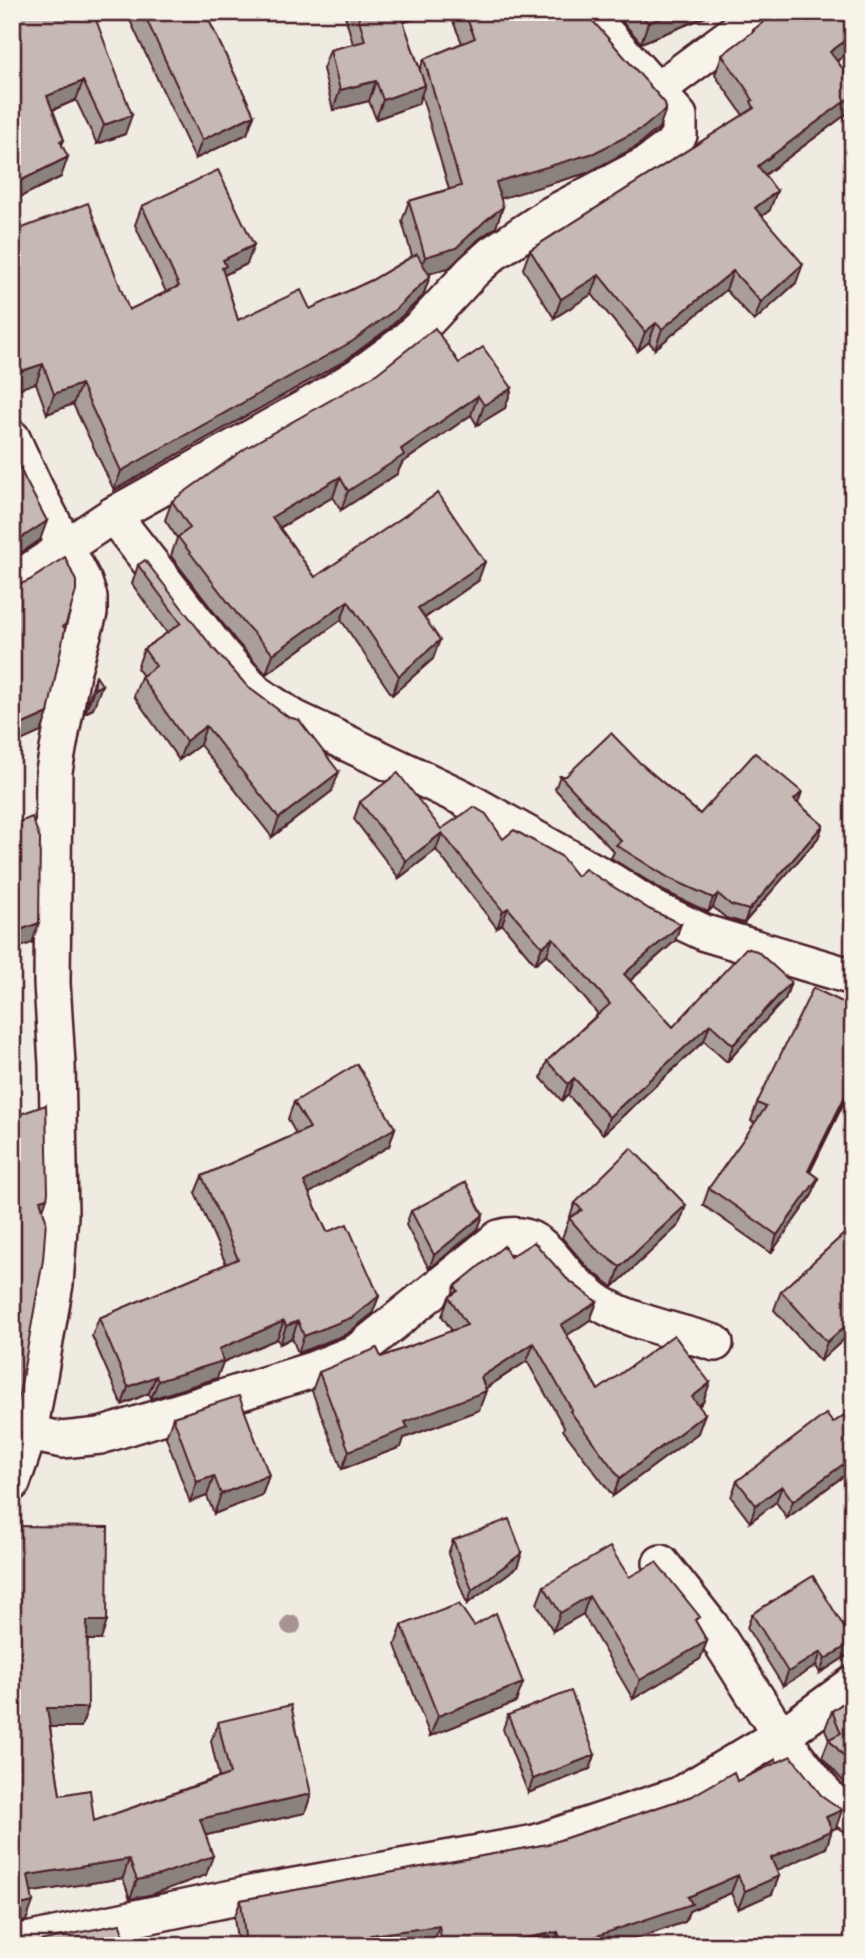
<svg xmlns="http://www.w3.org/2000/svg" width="865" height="1958" font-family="'Shantell Sans',sans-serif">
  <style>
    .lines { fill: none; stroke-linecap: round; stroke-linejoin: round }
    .minor-casing { stroke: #4a1f2b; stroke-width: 40 }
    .minor { stroke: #f7f3e8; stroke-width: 35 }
    .tree { fill: #a89292 }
    .wall { fill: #aa9e9a; stroke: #4a1f2b; stroke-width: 2 }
    .shaded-wall { fill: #8b817d; stroke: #4a1f2b; stroke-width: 2 }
    .building { fill: #c6b8b3; stroke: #4a1f2b; stroke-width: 2 }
  </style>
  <rect width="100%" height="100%" fill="#f0ebe0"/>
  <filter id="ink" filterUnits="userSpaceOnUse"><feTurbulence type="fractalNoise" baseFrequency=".0143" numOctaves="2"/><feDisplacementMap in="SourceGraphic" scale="14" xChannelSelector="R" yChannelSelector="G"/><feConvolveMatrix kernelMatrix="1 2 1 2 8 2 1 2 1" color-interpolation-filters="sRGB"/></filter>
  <g filter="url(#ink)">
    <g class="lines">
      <g class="minor-casing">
        <g id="minor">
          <polyline points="656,91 762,12"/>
          <polyline points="12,438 35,488 84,582 89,597 89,613 72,673 54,771 52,983 57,1064 60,1215 55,1284 29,1433 12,1483"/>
          <polyline points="113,515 222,655 256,693 294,718 461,797 611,881 654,909 705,933 853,977"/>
          <polyline points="12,583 113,515 321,399 357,377 402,344 424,324 473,271 492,254 550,215 647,164 671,146 679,135 679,116 587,12"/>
          <path d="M29,1433L62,1440L100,1436L312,1370L357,1352L499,1238C534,1227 549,1254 569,1277C576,1285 585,1291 593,1298C620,1320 681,1332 715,1343"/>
          <polyline points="661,1563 710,1625 780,1735 830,1800 853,1815"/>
          <polyline points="12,1944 256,1893 535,1843 679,1795 797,1725 853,1684"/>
        </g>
      </g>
      <use href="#minor" class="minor"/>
    </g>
    <circle class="tree" cx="291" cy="1625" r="10"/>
    <g class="wall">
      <polygon points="12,12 93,12 125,134 97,144 76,100 53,110 64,140 62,145 61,177 12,201"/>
      <polygon points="126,12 205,12 254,115 247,134 195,159"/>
      <polygon points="344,12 439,12 403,22 420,69 424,59 462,43 449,12 585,12 659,128 636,147 587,173 501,198 496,227 479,239 449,268 428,274 430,276 423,296 389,328 346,360 114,490 73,404 47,414 36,383 12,232 129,310 166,292 135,225 142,206 247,264 224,275 238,320 310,309 372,280 412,256 402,221 409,201 449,189 421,94 418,104 376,119 369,101 333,110 323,69 330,50 353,44"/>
      <polygon points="614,12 718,12 641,43"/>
      <polygon points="853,12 853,49 837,61 853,82 852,110 765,175 770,210 762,216 796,283 754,321 726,290 655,349 649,342 638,351 592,294 554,318 523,269 530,250 743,115 715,75 722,55 752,33 753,30"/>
      <polygon points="459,363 512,388 505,408 477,425 471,415 402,463 397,474 341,510 333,497 280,528 315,577 478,581 425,618 433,659 392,695 341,620 266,674 237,642 171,556 177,538 165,520 172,501"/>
      <polygon points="138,565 213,648 332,791 272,837 200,745 179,760 134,696 141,677 143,676 137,668 144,649 167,633 132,584"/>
      <polygon points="96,676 93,709 85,713 88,700"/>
      <polygon points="640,763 700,814 798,803 823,825 818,838 744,923 726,918 713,907 708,912 664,891 611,858 614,852 555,789 560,776 566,776"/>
      <polygon points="360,802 441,829 503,839 577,876 675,941 630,981 673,1027 791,982 785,999 727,1062 704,1041 603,1134 568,1095 562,1101 541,1078 547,1061 598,1014 547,954 535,964 502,924 497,928 436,850 399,878 354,819"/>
      <polygon points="853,1007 853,1084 810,1172 818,1178 812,1195 771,1253 703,1205 709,1188 755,1123 751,1121 757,1103"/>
      <polygon points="294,1102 395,1128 389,1146 309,1193 327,1232 379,1296 372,1314 347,1334 305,1351 298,1353 292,1338 280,1344 277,1339 223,1362 217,1378 151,1399 149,1393 122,1405 92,1336 99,1318 226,1264 195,1193 202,1176 296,1134 288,1119"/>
      <polygon points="575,1203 686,1205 679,1225 613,1287 588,1268 562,1238"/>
      <polygon points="411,1211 483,1215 478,1229 429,1269 406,1225"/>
      <polygon points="853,1226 853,1331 820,1361 774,1310 781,1291"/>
      <polygon points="510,1257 567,1279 597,1302 590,1320 567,1335 598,1390 703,1402 699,1406 698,1433 613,1496 563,1430 564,1427 527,1361 485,1389 479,1410 404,1438 401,1447 342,1469 312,1391 319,1372 381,1357 452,1331 442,1316 449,1297 452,1295 455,1286"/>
      <polygon points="853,1409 853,1469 787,1518 776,1502 750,1522 731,1497 737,1481 833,1423"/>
      <polygon points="173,1417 269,1475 262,1495 214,1514 207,1496 190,1502 166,1437"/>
      <polygon points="12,1526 101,1640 88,1640 81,1727 50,1727 60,1795 94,1821 219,1777 211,1741 218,1722 311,1794 305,1813 206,1835 206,1875 153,1894 130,1899 123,1878 31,1892 26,1921 12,1923"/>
      <polygon points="453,1540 522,1553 517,1567 467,1604 448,1554"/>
      <polygon points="629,1577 697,1624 707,1641 700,1659 633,1699 583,1614 553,1631 537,1604 544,1586"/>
      <polygon points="752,1614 853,1640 853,1643 848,1655 820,1673 816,1666 783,1686 747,1628"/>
      <polygon points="402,1625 516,1702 430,1736 395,1645"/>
      <polygon points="853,1696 853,1787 849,1788 822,1757 829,1739 825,1729 832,1711"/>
      <polygon points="508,1715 595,1755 590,1769 528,1793 503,1729"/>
      <polygon points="737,1781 836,1828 832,1829 826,1848 776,1870 779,1876 772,1894 738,1909 731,1893 689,1911 685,1922 615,1946 433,1946 433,1944 421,1946 238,1946 234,1918 241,1900 548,1844"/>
    </g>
    <g class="shaded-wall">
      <polygon points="396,12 439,12 391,26"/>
      <polygon points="676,12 718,12 641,43 648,23"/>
      <polygon points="853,35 853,49 823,71 830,52"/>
      <polygon points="83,81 76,100 40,115 47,96"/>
      <polygon points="376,81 369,101 333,110 340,90"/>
      <polygon points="425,85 418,104 376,119 383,100"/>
      <polygon points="853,95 852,110 751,185 758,166"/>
      <polygon points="666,109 659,128 636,147 587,173 489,202 496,182"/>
      <polygon points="132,115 125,134 97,144 104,125"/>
      <polygon points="254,115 247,134 195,159 202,140"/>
      <polygon points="68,157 61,177 12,201 12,185"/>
      <polygon points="777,191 770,210 748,227 755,208"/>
      <polygon points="503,207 496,227 479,239 449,268 418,276 425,257"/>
      <polygon points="254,245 247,264 222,276 223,260"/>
      <polygon points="803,264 796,283 754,321 761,302"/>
      <polygon points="733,271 726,290 655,349 662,329"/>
      <polygon points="599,275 592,294 554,318 561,299"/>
      <polygon points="430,276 423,296 389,328 346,360 114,490 121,471"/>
      <polygon points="656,323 649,342 638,351 645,332"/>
      <polygon points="43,364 36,383 12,391 12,374"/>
      <polygon points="81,384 73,404 47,414 54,394"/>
      <polygon points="512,388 505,408 477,425 484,405"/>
      <polygon points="478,396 471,415 402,463 397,474 341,510 348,491 401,449"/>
      <polygon points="340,477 333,497 265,536 272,517"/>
      <polygon points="47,521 40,540 12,559 12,544"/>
      <polygon points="485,562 478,581 411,627 418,608"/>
      <polygon points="348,601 341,620 266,674 273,654"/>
      <polygon points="440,640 433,659 392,695 399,676"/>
      <polygon points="102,685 93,709 85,713 94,689"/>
      <polygon points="48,713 41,732 12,745 12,729"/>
      <polygon points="206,726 200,745 179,760 186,741"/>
      <polygon points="339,772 332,791 272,837 279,818"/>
      <polygon points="802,792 797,806 794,800"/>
      <polygon points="823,825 818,838 744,923 749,910"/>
      <polygon points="442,833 436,850 399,878 406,861"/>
      <polygon points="718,894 713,907 708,912 713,898"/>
      <polygon points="508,908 502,924 497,928 503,911"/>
      <polygon points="39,923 32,943 12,950 12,933"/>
      <polygon points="681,924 675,941 618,991 624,974"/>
      <polygon points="553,938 547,954 535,964 542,947"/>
      <polygon points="791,982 785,999 727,1062 733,1045"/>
      <polygon points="710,1024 704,1041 603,1134 609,1117"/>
      <polygon points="574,1078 568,1095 562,1101 568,1084"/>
      <polygon points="853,1080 853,1084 802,1188 808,1171"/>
      <polygon points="395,1128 389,1146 298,1200 304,1182"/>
      <polygon points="818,1178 812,1195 771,1253 777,1235"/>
      <polygon points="47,1198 40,1219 40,1200"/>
      <polygon points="686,1205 679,1225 613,1287 620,1267"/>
      <polygon points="483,1215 478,1229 429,1269 434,1255"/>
      <polygon points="379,1296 372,1314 347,1334 298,1353 304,1336"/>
      <polygon points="597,1302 590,1320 554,1344 561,1325"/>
      <polygon points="853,1319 853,1331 820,1361 827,1342"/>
      <polygon points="284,1321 277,1339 223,1362 217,1378 151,1399 158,1381 219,1349"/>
      <polygon points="298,1321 292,1338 280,1344 286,1326"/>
      <polygon points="534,1343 527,1361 475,1395 486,1391 479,1410 404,1438 401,1447 342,1469 349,1451 405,1422 481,1377"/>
      <polygon points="156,1376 149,1393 122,1405 128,1387"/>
      <polygon points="710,1383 703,1402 685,1415 692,1397"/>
      <polygon points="705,1414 698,1433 613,1496 620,1478"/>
      <polygon points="853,1457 853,1469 787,1518 793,1501"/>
      <polygon points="269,1475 262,1495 214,1514 221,1494"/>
      <polygon points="214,1476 207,1496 190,1502 197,1482"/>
      <polygon points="782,1486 776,1502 750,1522 756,1505"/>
      <polygon points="522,1553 517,1567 467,1604 472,1590"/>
      <polygon points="589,1596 583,1614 553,1631 560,1613"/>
      <polygon points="87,1621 107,1621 101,1640 81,1640"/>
      <polygon points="707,1641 700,1659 633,1699 640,1680"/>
      <polygon points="853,1642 848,1655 820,1673 825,1659"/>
      <polygon points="821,1652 816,1666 783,1686 788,1672"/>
      <polygon points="523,1683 516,1702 430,1736 438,1716"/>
      <polygon points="47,1708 88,1708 81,1727 40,1727"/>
      <polygon points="595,1755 590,1769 528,1793 533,1779"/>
      <polygon points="853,1778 853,1787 849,1788"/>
      <polygon points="311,1794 305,1813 193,1838 200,1819"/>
      <polygon points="842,1810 836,1828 820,1835 826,1817"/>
      <polygon points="832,1830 826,1848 764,1876 771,1858"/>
      <polygon points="213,1856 206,1875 153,1894 130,1899 137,1880"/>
      <polygon points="129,1859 123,1878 21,1894 28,1875"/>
      <polygon points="738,1875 731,1893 689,1911 685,1922 615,1946 567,1946 688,1897"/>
      <polygon points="779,1876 772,1894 738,1909 745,1891"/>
      <polygon points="33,1902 26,1921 12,1923 12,1907"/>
      <polygon points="439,1926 433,1944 421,1946 366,1946 370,1935"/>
      <polygon points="558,1932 553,1946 482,1946"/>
    </g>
    <g class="building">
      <polygon points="12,12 93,12 132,115 104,125 83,81 47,96 64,140 60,141 68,157 12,185"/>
      <polygon points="143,12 205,12 254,115 202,140"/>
      <polygon points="357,12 400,12 425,85 383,100 376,81 340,90 330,50 365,41"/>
      <polygon points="464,12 585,12 665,103 666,109 643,128 594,153 496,182 503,207 486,220 456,248 425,257 409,201 461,186 424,59 475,38"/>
      <polygon points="638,12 676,12 648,23"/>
      <polygon points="776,12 853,12 853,35 830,52 853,82 853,95 758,166 777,191 755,208 803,264 761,302 733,271 662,329 656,323 645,332 599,275 561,299 530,250 754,108 751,101 753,100 747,90 722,55 754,31 753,30"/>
      <polygon points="218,170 254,245 223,260 226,266 222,268 238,320 301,290 310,309 372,280 417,254 430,276 396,309 353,341 121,471 81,384 54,394 43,364 12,374 12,232 88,203 129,310 179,286 142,206"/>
      <polygon points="435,328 459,363 483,347 512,388 484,405 478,396 401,449 404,455 348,491 340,477 272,517 315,577 438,493 485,562 418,608 440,640 399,676 348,601 273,654 244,623 178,537 190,528 172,501 246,448 375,375"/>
      <polygon points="12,451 25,479 47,521 12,544"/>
      <polygon points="65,557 76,581 76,591 66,624 63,626 65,629 48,713 12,729 12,582 21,584 30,580"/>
      <polygon points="145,560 213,648 248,687 288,717 299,720 339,772 279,818 206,726 186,741 141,677 156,666 144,649 181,623 138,565"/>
      <polygon points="96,676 102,685 94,689"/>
      <polygon points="611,733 640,763 700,814 755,753 802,792 794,800 823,825 749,910 731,905 718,894 713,898 669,878 616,845 621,841 560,776 566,776"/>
      <polygon points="398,773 441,829 474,807 486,814 503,839 514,830 561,856 577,876 585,869 649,909 681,924 624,974 673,1027 746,948 757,951 791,982 733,1045 710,1024 609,1117 574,1078 568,1084 547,1061 610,1004 553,938 542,947 508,908 503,911 442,833 406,861 360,802"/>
      <polygon points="32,817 40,839 39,923 12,933 12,825"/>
      <polygon points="813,988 853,1007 853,1080 808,1171 818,1178 777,1235 709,1188 766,1107 757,1103"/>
      <polygon points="357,1064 395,1128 304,1182 327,1232 347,1224 379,1296 353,1317 312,1333 304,1336 298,1321 286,1326 284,1321 219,1349 223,1361 158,1381 156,1376 128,1387 99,1318 238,1259 202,1176 310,1128 294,1102"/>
      <polygon points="46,1105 48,1193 47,1198 40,1200 46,1220 43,1260 17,1407 12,1421 12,1117"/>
      <polygon points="631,1148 686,1205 620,1267 595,1248 569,1218 582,1210 575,1203"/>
      <polygon points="466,1182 483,1215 434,1255 411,1211"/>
      <polygon points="853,1226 853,1319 827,1342 781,1291"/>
      <polygon points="534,1242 567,1279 597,1302 561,1325 598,1390 674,1335 710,1383 692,1397 705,1414 620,1478 570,1411 572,1410 534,1343 481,1377 486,1391 405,1422 408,1428 349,1451 319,1372 377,1348 381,1357 467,1325 449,1297 458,1291 455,1286 504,1246 510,1257"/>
      <polygon points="239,1396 269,1475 221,1494 214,1476 197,1482 173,1417"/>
      <polygon points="853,1409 853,1457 793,1501 782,1486 756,1505 737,1481 826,1414 833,1423"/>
      <polygon points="509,1519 522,1553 472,1590 453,1540"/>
      <polygon points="12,1526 108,1527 107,1621 87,1621 88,1708 47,1708 60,1795 90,1790 94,1821 230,1774 218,1722 291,1705 311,1794 200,1819 213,1856 160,1875 137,1880 129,1859 28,1875 33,1902 12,1907"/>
      <polygon points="610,1547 629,1577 656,1562 700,1617 695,1620 707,1641 640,1680 589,1596 560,1613 544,1586"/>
      <polygon points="813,1576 853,1642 825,1659 821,1652 788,1672 752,1614"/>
      <polygon points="459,1604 474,1626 496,1613 523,1683 438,1716 402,1625"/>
      <polygon points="571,1691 595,1755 533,1779 508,1715"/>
      <polygon points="853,1696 853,1767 829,1739 841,1733 832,1711"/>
      <polygon points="791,1756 821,1795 842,1810 826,1817 832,1830 771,1858 779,1876 745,1891 738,1875 688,1897 692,1904 567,1946 563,1946 558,1932 482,1946 443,1946 439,1926 370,1935 372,1946 246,1946 241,1900 548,1844 692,1796 734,1772 737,1781"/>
      <polygon points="120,1924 126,1946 31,1946 30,1943"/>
    </g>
  </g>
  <rect width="865" height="1958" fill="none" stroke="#f7f3e8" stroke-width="42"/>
  <rect x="21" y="21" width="823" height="1916" fill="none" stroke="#4a1f2b" stroke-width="2.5" filter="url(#ink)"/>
</svg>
